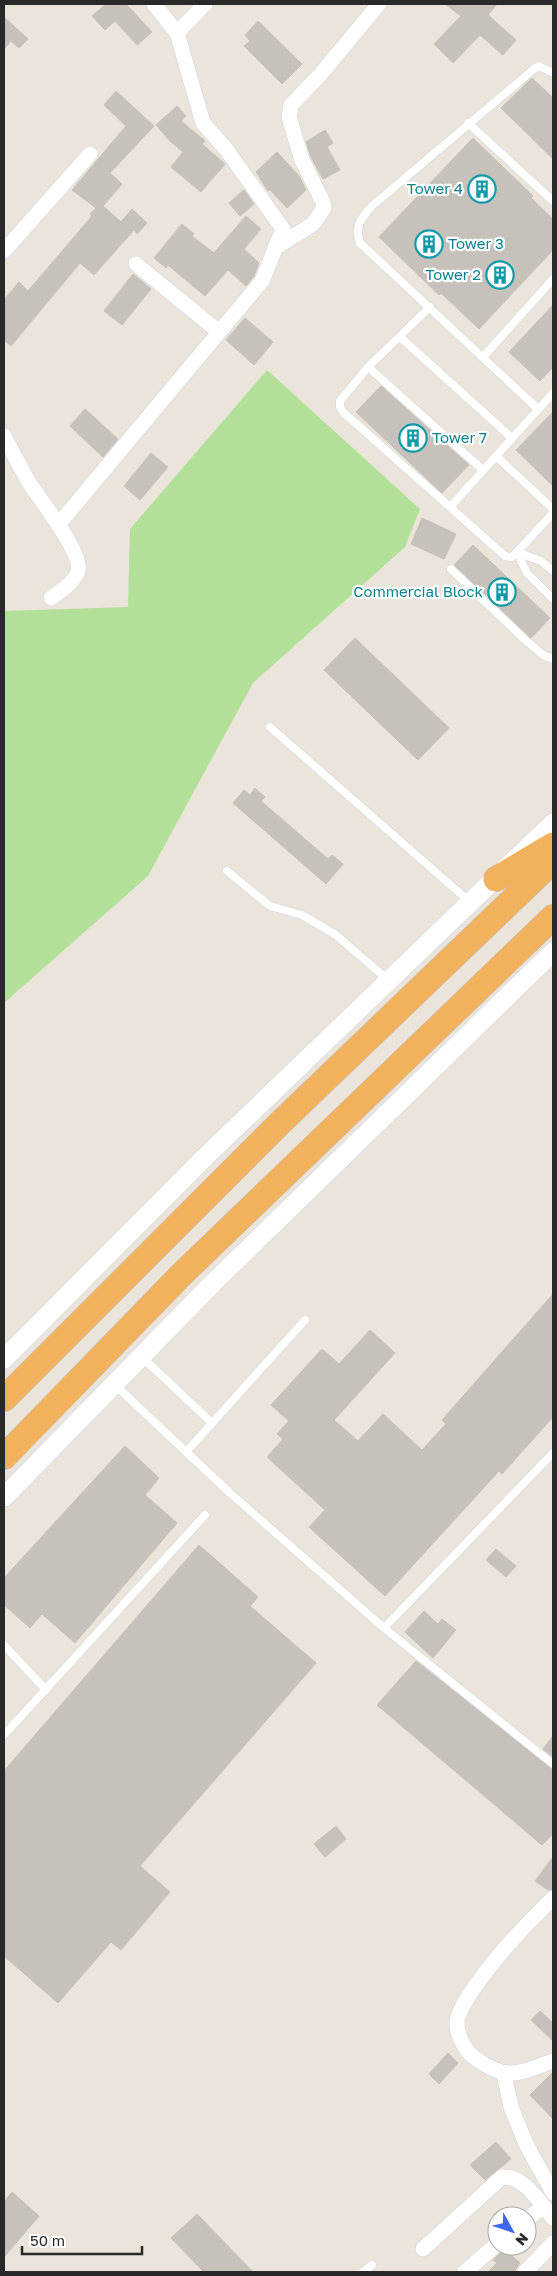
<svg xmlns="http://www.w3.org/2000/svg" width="557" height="2276" font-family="'Golos Text',sans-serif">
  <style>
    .green { fill: #b3e099 }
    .building { fill: #c6c1bb; stroke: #c6c0b5 }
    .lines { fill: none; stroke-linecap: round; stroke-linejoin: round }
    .service-casing { stroke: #d0d4e1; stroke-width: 9 }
    .minor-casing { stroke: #d0d4e1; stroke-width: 16 }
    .tertiary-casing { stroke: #d0d4e1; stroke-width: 20 }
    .trunk-casing { stroke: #c3c3c3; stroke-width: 26 }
    .service { stroke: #fff; stroke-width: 8 }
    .minor { stroke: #fff; stroke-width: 15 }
    .tertiary { stroke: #fff; stroke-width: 19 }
    .trunk { stroke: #f2b15c; stroke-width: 25 }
    .labels { text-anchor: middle; stroke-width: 4.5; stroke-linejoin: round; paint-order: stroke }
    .culture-label { font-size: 15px; fill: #0d838f; stroke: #fff; text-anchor: end }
  </style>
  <rect width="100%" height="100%" fill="#ebe4db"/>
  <polygon class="green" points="267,370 420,509 405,547 253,683 148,876 4,1003 4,611 128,607 130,529"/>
  <g class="building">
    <polygon points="106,4 126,4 152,32 137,45 115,21 105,30 92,16"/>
    <polygon points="445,4 497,4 488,15 516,40 503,55 480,35 453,63 434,44 461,16"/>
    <polygon points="4,17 28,39 19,48 11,41 4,49"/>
    <polygon points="258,21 302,64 282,84 244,46 250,41 245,35"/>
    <polygon points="532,78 553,98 553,159 501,108"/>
    <polygon points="116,91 154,126 110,173 122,184 103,206 121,222 132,209 147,223 137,234 134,230 94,275 80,263 11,346 4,340 4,300 19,282 28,291 92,216 90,214 96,208 72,190 126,126 104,105"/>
    <polygon points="177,106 186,116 181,121 205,141 202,144 225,164 201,192 171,167 183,152 170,141 156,125"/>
    <polygon points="325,130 333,143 327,147 340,170 323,179 311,157 306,142"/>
    <polygon points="473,138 533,196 531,198 553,219 553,250 479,329 441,293 439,295 379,237"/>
    <polygon points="277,152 299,176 306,190 287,208 270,190 268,191 256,172"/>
    <polygon points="244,190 254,204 240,216 229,203"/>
    <polygon points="246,216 261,229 244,249 259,263 254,276 246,286 228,270 205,296 168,265 166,268 154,258 182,224 194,234 192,236 214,253"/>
    <polygon points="133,274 151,289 122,325 104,311"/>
    <polygon points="553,305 553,367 540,381 509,352"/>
    <polygon points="245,318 273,342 254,365 226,340"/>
    <polygon points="381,386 469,465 442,493 356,412"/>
    <polygon points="85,409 118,439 103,457 70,426"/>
    <polygon points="553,412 553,486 516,450"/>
    <polygon points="151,453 168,467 140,500 124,486"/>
    <polygon points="422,518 456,534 444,559 411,544"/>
    <polygon points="473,545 550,618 531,638 454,565"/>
    <polygon points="355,638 449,728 418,760 324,670"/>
    <polygon points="255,788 265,797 261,801 328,859 332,855 343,864 326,884 233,803 244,790 250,795"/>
    <polygon points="553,1294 553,1417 502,1474 499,1471 385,1596 309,1527 325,1510 267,1457 283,1439 277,1434 289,1421 271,1405 322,1349 339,1364 370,1330 395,1353 334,1420 358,1441 383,1414 422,1450 446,1424 442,1420"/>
    <polygon points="125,1446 159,1478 145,1495 177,1523 75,1643 42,1614 30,1628 4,1605 4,1578"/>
    <polygon points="199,1545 258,1597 250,1606 316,1663 140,1866 170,1892 121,1950 111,1942 58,2003 4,1956 4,1771"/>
    <polygon points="496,1549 516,1566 506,1577 486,1560"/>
    <polygon points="424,1611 438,1624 442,1619 456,1630 433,1658 405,1632"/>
    <polygon points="416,1661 553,1770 553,1834 542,1845 377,1705"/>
    <polygon points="553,1736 553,1757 543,1749"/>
    <polygon points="336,1826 346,1839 325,1857 314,1844"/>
    <polygon points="553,1857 553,1889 548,1890 535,1881"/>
    <polygon points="540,2011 553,2023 553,2041 531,2020"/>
    <polygon points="448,2053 458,2063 439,2084 429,2074"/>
    <polygon points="553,2072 553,2119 530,2095"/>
    <polygon points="496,2142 511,2159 485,2180 470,2165"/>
    <polygon points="12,2192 39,2216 4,2257 4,2202"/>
    <polygon points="197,2214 253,2272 204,2272 171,2238"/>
    <polygon points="504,2249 520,2263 514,2272 488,2272 497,2263 493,2260"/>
  </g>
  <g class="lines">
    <g class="service-casing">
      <g id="service">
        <polyline points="468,123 553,201"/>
        <polyline points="430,307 368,367 340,401 340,407 343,412 505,556 512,557 517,552 553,513"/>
        <polyline points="400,337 512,438"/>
        <polyline points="483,357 553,279"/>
        <polyline points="368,367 483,470"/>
        <path d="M538,409L360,243C354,227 361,218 372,206L534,69L539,66L553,73"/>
        <polyline points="496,456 553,509"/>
        <polyline points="451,506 553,393"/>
        <polyline points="517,552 527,573 553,599"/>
        <polyline points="517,552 541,561 553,571"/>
        <polyline points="451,569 524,639 543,655 553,659"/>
        <polyline points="270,727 470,902"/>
        <polyline points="227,871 270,906 302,915 336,935 388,980"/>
        <polyline points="142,1357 212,1423"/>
        <polyline points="115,1385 230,1493 384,1628 553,1764"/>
        <polyline points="186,1452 305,1320"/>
        <polyline points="384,1628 553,1453"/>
        <polyline points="4,1645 46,1690"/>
        <polyline points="4,1735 205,1515"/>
        <polyline points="363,2272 372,2265"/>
      </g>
    </g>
    <g class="minor-casing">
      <g id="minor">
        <polyline points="177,33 205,4"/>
        <polyline points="275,248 313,224 324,208 323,202 302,160 289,117 291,105 320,75 379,4"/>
        <polyline points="4,251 90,154"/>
        <polyline points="136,264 219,332"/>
        <path d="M4,436C13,453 22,471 32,487C42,502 83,554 78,571C74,583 60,591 51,598"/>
        <polyline points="58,525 262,281 283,229 226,149 203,123 177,33 154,4"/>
        <path d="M553,1898C527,1924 501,1950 479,1981C471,1992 462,2004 458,2017C454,2031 464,2050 475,2058C508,2082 518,2073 553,2061"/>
        <polyline points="504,2074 511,2107 526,2144 553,2193"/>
        <polyline points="527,2219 543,2207"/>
        <path d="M423,2249L502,2177C524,2175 540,2203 553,2218"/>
        <polyline points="465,2272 497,2244"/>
        <polyline points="525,2272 553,2243"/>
      </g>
    </g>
    <g class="tertiary-casing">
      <g id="tertiary">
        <polyline points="4,1359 204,1158 553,823"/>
        <polyline points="4,1497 213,1283 553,952"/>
      </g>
    </g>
    <g class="trunk-casing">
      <g id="trunk">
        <polyline points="496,879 553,845"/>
        <polyline points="4,1399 279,1124 553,861"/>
        <polyline points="4,1457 183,1273 553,917"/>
      </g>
    </g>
    <use href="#service" class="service"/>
    <use href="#minor" class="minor"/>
    <use href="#tertiary" class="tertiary"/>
    <use href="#trunk" class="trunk"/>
  </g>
  <defs>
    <g id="building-ring" transform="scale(1.4375)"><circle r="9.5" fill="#fff" stroke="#0f9aa8" stroke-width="1.5"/><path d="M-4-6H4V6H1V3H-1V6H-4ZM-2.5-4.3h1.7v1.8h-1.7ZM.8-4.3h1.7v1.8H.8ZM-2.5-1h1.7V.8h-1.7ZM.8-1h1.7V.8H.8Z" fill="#0f9aa8"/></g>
  </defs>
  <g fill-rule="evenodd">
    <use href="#building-ring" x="482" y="189"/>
    <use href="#building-ring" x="429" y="244"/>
    <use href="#building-ring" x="500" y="275"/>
    <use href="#building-ring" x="413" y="438"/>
    <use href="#building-ring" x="502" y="592"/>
  </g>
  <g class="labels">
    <g class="culture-label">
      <text x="463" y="194">Tower 4</text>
      <text x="448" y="249" text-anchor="start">Tower 3</text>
      <text x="481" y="280">Tower 2</text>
      <text x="432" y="443" text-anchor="start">Tower 7</text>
      <text x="483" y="597">Commercial Block</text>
    </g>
  </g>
  <rect width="557" height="2276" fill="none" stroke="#292929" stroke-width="10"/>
  <g transform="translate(512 2231) rotate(130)"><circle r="24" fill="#ffffff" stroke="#a9a9a9"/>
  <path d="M0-4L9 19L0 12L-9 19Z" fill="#4065f3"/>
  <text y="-8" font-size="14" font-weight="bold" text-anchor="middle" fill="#292929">N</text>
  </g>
  <path d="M22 2246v8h120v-8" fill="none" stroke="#292929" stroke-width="2.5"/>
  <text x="30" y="2246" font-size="15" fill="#292929" stroke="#ffffff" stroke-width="4" paint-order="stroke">50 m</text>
</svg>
